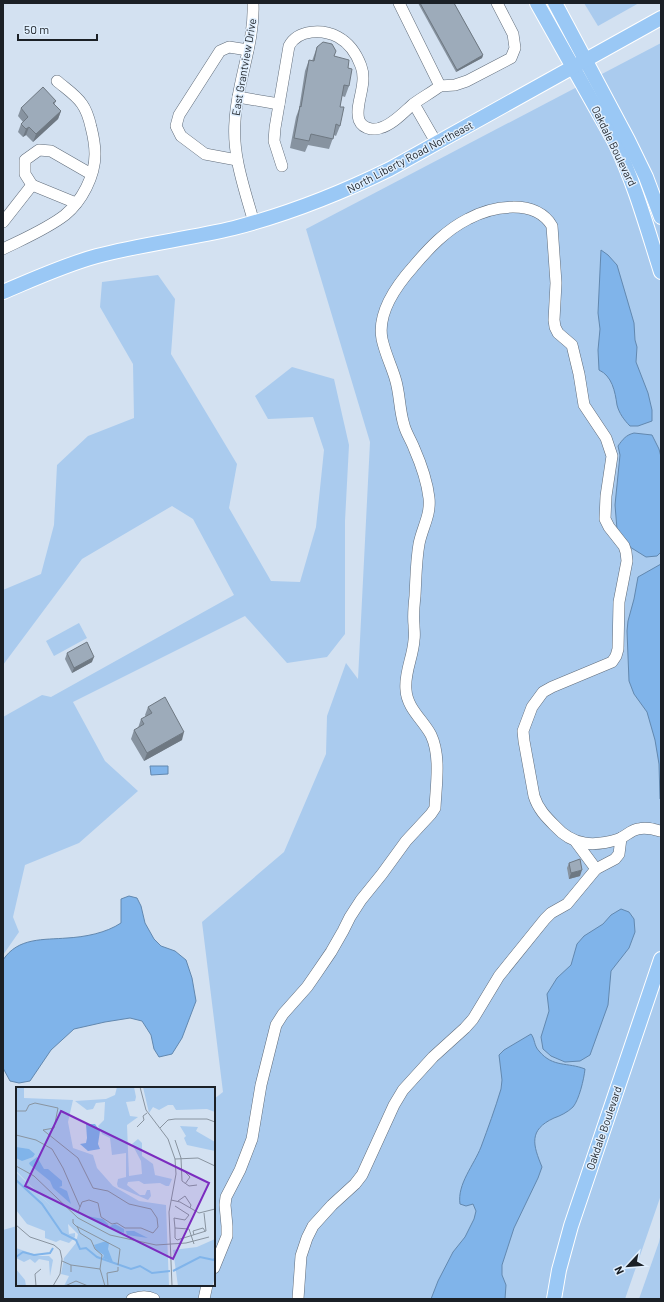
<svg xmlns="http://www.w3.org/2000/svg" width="664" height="1302" font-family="Barlow,sans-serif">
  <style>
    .green { fill: #aacbee }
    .water { fill: #80b4ea; stroke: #6288af }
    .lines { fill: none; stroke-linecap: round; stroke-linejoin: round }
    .minor-casing { stroke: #606c7a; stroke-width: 12 }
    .major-casing { stroke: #fff; stroke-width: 16 }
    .minor { stroke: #fff; stroke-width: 11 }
    .major { stroke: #9ac8f5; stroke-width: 14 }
    .wall { fill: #8793a0 }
    .shaded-wall { fill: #6e7882 }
    .building { fill: #9dabba; stroke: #6e7882 }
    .labels { text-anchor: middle; stroke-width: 3; stroke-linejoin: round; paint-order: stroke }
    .street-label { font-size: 11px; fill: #1b2026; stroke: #e0effe }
    .inset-river { fill: none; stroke: #80b4ea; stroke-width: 2 }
    .inset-road { fill: none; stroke: #8994a0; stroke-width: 1 }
    .view { fill: #7b2cbf; fill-opacity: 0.15; stroke: #7b2cbf; stroke-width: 2 }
    .inset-edge { fill: none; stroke: #1b2026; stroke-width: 2 }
  </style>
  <rect width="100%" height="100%" fill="#d3e1f1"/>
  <g class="green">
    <polygon points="584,3 639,3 598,26"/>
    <polygon points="661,43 661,1195 625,1299 3,1299 3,1230 17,1226 17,1285 214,1285 214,1099 223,1092 202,922 284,852 326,754 327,716 346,663 358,679 370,442 306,229"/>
    <polygon points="158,275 175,299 171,354 237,464 229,508 271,581 300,582 316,527 324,450 313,417 268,419 255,396 292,367 334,379 349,445 345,521 345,634 327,657 287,663 245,616 73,702 105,761 138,791 79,843 25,865 13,917 19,932 3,955 3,717 42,695 51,697 234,595 193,519 172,506 82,559 3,665 3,590 41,574 54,525 57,465 88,436 134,418 133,364 100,307 102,282"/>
    <polygon points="79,623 87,638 54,656 46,641"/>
    <polygon points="661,1233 661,1299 639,1299 659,1242"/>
  </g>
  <g class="water">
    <path d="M601,250L608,255L617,265L627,299L634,323L635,340L637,347L636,362L648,393L652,410V421L638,426H630C624,420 619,413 617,405C615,391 612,376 599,370L598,350L600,329L598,313Z"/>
    <path d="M634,433L652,435L659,449L661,457V552L657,556L646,557L630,547L617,529L615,505L620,455L618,446C623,439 626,435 634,433Z"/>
    <polygon points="661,564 661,798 660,799 659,764 655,740 647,712 634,694 629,681 627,631 628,621 634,599 638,577"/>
    <polygon points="150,766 168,766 168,774 151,775"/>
    <path d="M129,896L137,898L141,906L145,923L154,939L161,946L175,951L186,960L192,978L196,1001L182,1038L172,1054L159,1057L154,1049L151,1035L142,1021L130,1018L105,1022L74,1029L51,1050L30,1081L19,1083L10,1081L3,1068V960C18,937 44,940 67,938C85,937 106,933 121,923V899Z"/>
    <polygon points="621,909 629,912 634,919 635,932 629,948 611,971 608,1005 590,1055 580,1061 565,1062 551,1056 543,1049 541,1037 549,1011 547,994 557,978 571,965 577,944 584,936 603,924 611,915"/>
    <path d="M531,1034C535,1039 534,1046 539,1051C553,1068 568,1062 585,1069C584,1079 579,1100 573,1107C568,1112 560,1116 554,1118C528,1130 533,1145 542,1167L538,1178L514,1228L502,1265V1275L506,1285L505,1299H431L438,1281L453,1252L465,1237L474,1219L476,1211L473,1204L466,1206L460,1204C457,1184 474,1165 481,1147C488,1128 495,1109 501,1089L502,1080L499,1055L504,1050Z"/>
  </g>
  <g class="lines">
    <g class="minor-casing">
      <g id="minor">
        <path d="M253,3C255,43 237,81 235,121C232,156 245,190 254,223"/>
        <polyline points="440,86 455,85 467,81 511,58 515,48 513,34 497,3"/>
        <polyline points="238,97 279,104"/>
        <polyline points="414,104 437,144"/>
        <polyline points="237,160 205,154 181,136 176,126 179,115 220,51 229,47 248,50"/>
        <path d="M282,166L274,141L275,128L289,46C298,29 323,29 338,37C349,43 357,55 361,66C368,85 354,105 359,120C361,125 366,128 371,129C373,129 378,129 380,128C392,125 403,113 412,105C421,98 431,93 440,86L399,3"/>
        <polyline points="76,203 32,185 25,174 25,160 39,150 51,151 91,174"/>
        <polyline points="3,222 32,185"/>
        <path d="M3,249C23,239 47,229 65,215C82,201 95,176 95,154C95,145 93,135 91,127C89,118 87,111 82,104C76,95 65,88 57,81"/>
        <polyline points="576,842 596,869"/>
        <path d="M214,1268L227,1236V1226L225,1205L226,1197L240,1170L252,1139L261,1085L276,1025L283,1014L307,987L316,974L331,952L343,931L350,917L361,900L382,874L406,841L431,814L435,808C436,785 441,756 431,735C423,720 407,708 406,690C404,673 413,657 414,640C415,635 414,630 414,625C413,615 414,605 415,596C416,578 416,561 419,544C422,528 431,515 429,498C427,480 421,464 414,448C411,440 406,433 404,425C399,409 400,393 395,378C391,365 385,353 382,339C377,313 397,285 413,267C429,248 446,230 468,219C492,206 535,198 552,226L556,283L554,320L555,327L558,333L572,345L579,374L584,405L606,438L612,456L606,496L605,519L609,527L624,546L626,552L627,561L619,602L618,649L616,656L612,662L552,687L543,692L532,707L523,731L524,741L534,796C538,809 546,817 555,826C573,846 594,847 619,839C626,836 631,830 638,829C646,827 653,829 660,831"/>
        <path d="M132,1299C140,1297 146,1295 154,1299"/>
        <polyline points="204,1299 207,1285"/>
        <polyline points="298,1299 301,1256 307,1238 313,1226 332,1205 355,1184 362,1175 394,1105 403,1090 433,1057 465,1028 473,1019 499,976 545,919 551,913 567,904 596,869 615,859 619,854 621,838"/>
      </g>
    </g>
    <g class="major-casing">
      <g id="major">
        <path d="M537,3L615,142C635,184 647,228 661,272"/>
        <polyline points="555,3 628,140 646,177 661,217"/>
        <path d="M3,292C34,279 64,265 97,256C142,244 188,239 234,228C288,214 339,194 390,169L661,18"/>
        <polyline points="554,1299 559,1270 571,1226 661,959"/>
      </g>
    </g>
    <use href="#minor" class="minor"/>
    <use href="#major" class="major"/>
  </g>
  <g class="wall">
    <polygon points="418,3 454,3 483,55 482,58 456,72"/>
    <polygon points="317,47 334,56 348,68 349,86 345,97 342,96 340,107 340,126 336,136 334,135 329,149 308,145 305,152 290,148 296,117 299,109 305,71 309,60 312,61"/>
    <polygon points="56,101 54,105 61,111 58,119 33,142 26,135 23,137 18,132 21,124 23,122 18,116 21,108"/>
    <polygon points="67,653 92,662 72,673 65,659"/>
    <polygon points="148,707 182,740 144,761 131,739 134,730 138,728 141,719 146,717 145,715"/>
    <polygon points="569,863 580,876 569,879 567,868"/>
  </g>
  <g class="shaded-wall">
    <polygon points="483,55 482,58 456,72 457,70"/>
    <polygon points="61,111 58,119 33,142 36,134"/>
    <polygon points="29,127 26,135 23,137 26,129"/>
    <polygon points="94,657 92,662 72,673 74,668"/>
    <polygon points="184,732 182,740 144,761 147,753"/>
    <polygon points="582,870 580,876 569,879 571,873"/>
  </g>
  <g class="building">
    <polygon points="420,3 454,3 483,55 457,70"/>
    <polygon points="323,42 332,44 336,51 334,56 349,60 348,68 352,69 349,86 344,85 340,107 344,107 340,126 336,124 333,139 311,134 309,141 294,138 300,106 301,107 309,60 314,61 317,47"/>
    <polygon points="43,87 56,101 53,103 61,111 36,134 29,127 26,129 21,124 28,117 21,108"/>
    <polygon points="87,642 94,657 74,668 67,653"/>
    <polygon points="165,697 184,732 147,753 134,730 144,724 141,719 152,713 148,707"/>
    <polygon points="580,859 582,870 571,873 569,863"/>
  </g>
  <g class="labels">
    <g class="street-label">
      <text transform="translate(244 67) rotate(-80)" y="4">East Grantview Drive</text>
      <text transform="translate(614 146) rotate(64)" y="4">Oakdale Boulevard</text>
      <text transform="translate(410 157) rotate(-28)" y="4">North Liberty Road Northeast</text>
      <text transform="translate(604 1128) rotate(-71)" y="4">Oakdale Boulevard</text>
    </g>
  </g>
  <g transform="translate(16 1087)">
    <rect width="199" height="199" fill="#d3e1f1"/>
    <path d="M0,0H8V11L57,13L52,35L57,61L77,68L81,81L97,99L123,114L150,118L153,199H48L53,189L45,187L48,171L60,156L62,147L52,137L53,147L59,146V150L53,156L44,153L40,155L29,151V144L11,137L0,123V85L40,124L0,84ZM101,0H118L120,10L119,14L110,15L114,29L122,30L111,38L113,89L126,87L125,74L116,57L122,52L126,56V69L137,77L139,88L156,92L153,99H150L144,96L128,97L123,94L112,95L111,98L124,108H129L131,103H134L135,109L132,113L102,100L101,97L102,92L110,90V66L96,68L94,51L86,47L82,39L88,33L89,15L80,16L77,22L71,23L59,14L90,12L99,8ZM127,0H199V25L191,22L160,23L157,18H152L143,23L137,20L133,26ZM164,39L182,40L180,44L199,55V64L171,58L168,51L170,49ZM199,152V191L196,199H162L157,163L181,160ZM0,161L23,169H33L37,173L34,189L33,174L23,172L19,176L14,172L8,175L0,171ZM0,182L9,193L10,199H0Z" fill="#aacbee"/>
    <path d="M70,37H79L84,44L82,57L84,62L72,64L64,57L70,56L71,51ZM0,60L13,62L19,67L17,70L6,74L0,71ZM21,70L28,82H32L46,94V99L43,100L51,104L55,117L37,101L34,94L14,78L13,76ZM66,128L87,132L92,137L93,141ZM99,137L108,142V146L95,142L94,139ZM110,144H118L132,151L111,148ZM90,154L93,156L92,162L97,175L87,171L88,168L80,163L78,158Z" fill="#80b4ea"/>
    <path class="inset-river" d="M0,93L26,117L46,146L60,153L64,162L70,161L81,170L115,182L124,179L136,186L154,184M0,170L7,165L18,168L34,166L37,161M157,184L184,170L198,173L199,171"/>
    <path class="inset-road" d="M56,0H78M124,0L130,23L152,52L159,72L160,87L153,125L156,199M0,24H10L13,18L19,16L42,21L38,41L27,43L62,71L77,101L92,104L113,117L135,122L141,131L142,140L137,146L125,141H109L101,136L96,137L85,130L82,116L73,113L66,115L62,125M121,40L128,33L127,29L131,26M144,41L152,33L159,32H191L199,35M0,48L20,53L36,62L47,81L64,120M159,53L165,71M165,71L166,94L173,99L181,98M159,72L182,71L199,79M0,79L18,89L62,131L94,148L140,158L170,156L193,150M165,81L174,90L169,97M155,113L164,115L183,126L199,122M162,114L169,109L175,118L174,121M159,119L173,128L169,133L158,131L159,141L173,142L178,157M57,132V136L60,139L104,162L102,178M0,138L14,150L38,158L44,163L46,172L44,187L37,199M61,139L64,146L75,153L79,162L86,168L84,182L89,199M159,141V151L161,153L190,144L188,126M178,148L177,144L187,141L189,144M46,174L55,178V185M55,178L84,182M20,199L19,187L25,182M49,199L60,194L72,199M92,199L91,186L102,184V180"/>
    <path class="view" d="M45,24L193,96L157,172L9,99Z"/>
    <rect width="199" height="199" class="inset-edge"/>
  </g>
  <rect width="664" height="1302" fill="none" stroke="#1b2026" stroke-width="8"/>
  <g transform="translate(628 1266) rotate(244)" stroke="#e0effe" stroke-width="3" paint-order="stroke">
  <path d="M0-3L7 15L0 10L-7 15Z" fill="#1b2026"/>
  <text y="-6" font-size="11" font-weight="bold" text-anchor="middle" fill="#1b2026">N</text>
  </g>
  <path d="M18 34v6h79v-6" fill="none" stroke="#1b2026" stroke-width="2"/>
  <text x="24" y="34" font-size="12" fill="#1b2026" stroke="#e0effe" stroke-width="3" paint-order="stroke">50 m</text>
</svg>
